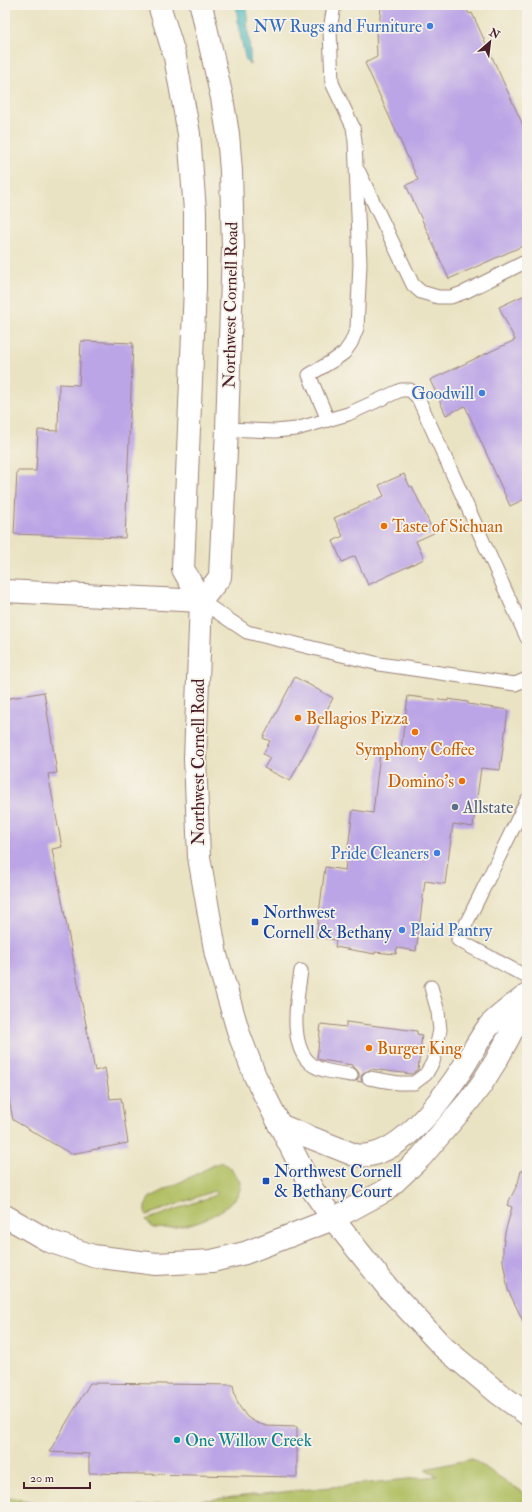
<svg xmlns="http://www.w3.org/2000/svg" width="532" height="1512" font-family="'IM FELL Double Pica',serif">
  <style>
    .green { fill: #afbd5f; stroke: #7c6e45 }
    .water { fill: #45b5bb; stroke: #486a73 }
    .building { fill: #bca5e6 }
    .lines { fill: none; stroke-linecap: round; stroke-linejoin: round }
    .service-casing { stroke: #9a8177; stroke-width: 15 }
    .minor-casing { stroke: #9a8177; stroke-width: 24 }
    .secondary-casing { stroke: #9a8177; stroke-width: 24 }
    .service { stroke: #fff; stroke-width: 13 }
    .minor { stroke: #fff; stroke-width: 22 }
    .secondary { stroke: #fff; stroke-width: 22 }
    .shop-dot { fill: #3f7fe0; stroke: #f7f3e8; stroke-width: 1.5 }
    .food-dot { fill: #e8710a; stroke: #f7f3e8; stroke-width: 1.5 }
    .service-dot { fill: #5c6f8a; stroke: #f7f3e8; stroke-width: 1.5 }
    .transit-dot { fill: #1a4fb4; stroke: #f7f3e8; stroke-width: 1.5 }
    .culture-dot { fill: #0f9aa8; stroke: #f7f3e8; stroke-width: 1.5 }
    .labels { text-anchor: middle; stroke-width: 3.5; stroke-linejoin: round; paint-order: stroke }
    .shop-label { font-size: 17px; fill: #366cbe; stroke: #f7f3e8; text-anchor: end }
    .street-label { font-size: 17px; fill: #4a1f2b; stroke: #f7f3e8 }
    .food-label { font-size: 17px; fill: #c56008; stroke: #f7f3e8; text-anchor: start }
    .service-label { font-size: 17px; fill: #4e5e75; stroke: #f7f3e8; text-anchor: start }
    .transit-label { font-size: 17px; fill: #164399; stroke: #f7f3e8; text-anchor: start }
    .culture-label { font-size: 17px; fill: #0d838f; stroke: #f7f3e8; text-anchor: start }
  </style>
  <rect width="100%" height="100%" fill="#f7f3e8"/>
  <filter id="ink" filterUnits="userSpaceOnUse"><feTurbulence type="fractalNoise" baseFrequency=".025" numOctaves="2"/><feDisplacementMap in="SourceGraphic" scale="8" xChannelSelector="R" yChannelSelector="G"/><feConvolveMatrix kernelMatrix="1 2 1 2 8 2 1 2 1" color-interpolation-filters="sRGB"/></filter>
  <filter id="wash" filterUnits="userSpaceOnUse"><feTurbulence type="fractalNoise" baseFrequency=".012" numOctaves="4" result="noise"/><feDisplacementMap in="SourceGraphic" scale="16" xChannelSelector="R" yChannelSelector="G"/><feGaussianBlur stdDeviation="0.9" result="paint"/><feColorMatrix in="noise" values="0 0 0 0 0 0 0 0 0 0 0 0 0 0 0 0 0 1.4 0 .05"/><feComposite in="paint" operator="in"/></filter>
  <g filter="url(#wash)">
    <rect width="100%" height="100%" fill="#eae3c3"/>
    <g class="green">
      <path d="M222,1162C229,1165 233,1171 237,1177C242,1183 241,1190 237,1196C222,1218 177,1231 153,1228L146,1220L216,1195L217,1193L214,1191L147,1215L145,1212V1207L149,1198L216,1164Z"/>
      <polygon points="472,1459 527,1495 527,1507 138,1507 437,1476 425,1469"/>
      <polygon points="5,1496 55,1507 5,1507"/>
    </g>
    <path class="water" d="M236,5H247C246,25 251,44 250,64L246,61L239,30Z"/>
    <g id="blocks">
      <g class="building">
        <polygon points="381,5 465,5 469,14 472,13 527,134 527,244 449,279 406,185 418,180 365,63 377,57 376,30 379,30"/>
        <polygon points="527,294 527,498 510,506 465,406 446,415 430,380 515,340 499,307"/>
        <polygon points="81,341 133,343 125,538 14,534 17,471 36,471 38,430 58,431 59,384 79,385"/>
        <polygon points="404,474 410,487 412,486 434,533 416,541 424,559 368,585 355,556 342,562 333,541 343,536 334,518 384,496 379,485"/>
        <polygon points="295,677 333,698 290,781 264,768 270,758 263,754 270,741 263,738"/>
        <polygon points="44,692 57,773 48,774 62,847 52,849 95,1071 105,1068 110,1099 121,1098 128,1143 71,1154 13,1120 5,1079 5,699"/>
        <polygon points="408,696 448,701 448,699 468,702 468,704 508,710 500,770 481,768 473,827 453,824 445,884 425,881 416,951 397,948 396,954 375,952 375,954 335,947 336,940 316,937 325,867 345,870 353,810 373,813 380,753 400,756"/>
        <polygon points="346,1022 417,1031 417,1034 422,1035 418,1070 412,1074 370,1069 370,1070 363,1073 361,1077 362,1082 356,1081 359,1077 359,1073 356,1069 352,1067 352,1065 321,1060 317,1058 321,1024 346,1027"/>
        <polygon points="527,1165 527,1329 508,1290 503,1261 503,1247 505,1233 512,1207 507,1205 518,1183 521,1171 524,1171"/>
        <polygon points="90,1383 233,1385 235,1396 239,1406 247,1417 257,1423 267,1426 297,1427 297,1477 89,1473 89,1454 49,1452"/>
      </g>
    </g>
  </g>
  <g filter="url(#ink)">
    <use href="#blocks" fill-opacity="0" stroke="#9a8177" stroke-width="1"/>
    <g class="lines">
      <g class="service-casing">
        <g id="service">
          <polyline points="359,172 413,285 421,292 438,297 451,297 465,292 523,263"/>
          <polyline points="328,420 309,375 334,360 344,353 351,343 357,328 360,264 355,141 353,127 332,83 330,30 334,5"/>
          <polyline points="227,429 275,431 296,429 348,414 401,390 410,390 418,398 527,638"/>
          <polyline points="201,601 247,632 379,664 515,684 527,679"/>
          <polyline points="527,800 458,940 527,977"/>
          <path d="M301,971C297,997 286,1055 318,1068C327,1072 340,1073 351,1075"/>
          <polyline points="369,1078 398,1083 414,1083 426,1074 433,1062 440,1030 438,1012 431,987"/>
        </g>
      </g>
      <g class="minor-casing">
        <g id="minor">
          <polyline points="5,591 201,601"/>
          <polyline points="5,1216 49,1241 93,1256 156,1264 212,1261 245,1253 333,1219"/>
        </g>
      </g>
      <g class="secondary-casing">
        <g id="secondary">
          <polyline points="159,5 175,57 189,134 195,211 195,287 183,569 201,601 195,758 199,857 216,955 239,1034 255,1076 312,1189 333,1219 388,1288 443,1347 498,1393 527,1414"/>
          <polyline points="201,5 222,98 228,134 231,171 233,249 227,429 220,577 201,601"/>
          <path d="M279,1125L355,1155C396,1162 439,1103 460,1072C470,1057 478,1040 489,1026C499,1015 515,1004 527,995"/>
          <polyline points="333,1219 385,1191 421,1157 468,1102 481,1085 496,1061 527,1003"/>
        </g>
      </g>
      <use href="#service" class="service"/>
      <use href="#minor" class="minor"/>
      <use href="#secondary" class="secondary"/>
    </g>
  </g>
  <g class="shop-dot">
    <circle cx="430" cy="26" r="4"/>
    <circle cx="482" cy="393" r="4"/>
    <circle cx="437" cy="853" r="4"/>
    <circle cx="402" cy="930" r="4"/>
  </g>
  <g class="food-dot">
    <circle cx="384" cy="526" r="4"/>
    <circle cx="298" cy="718" r="4"/>
    <circle cx="415" cy="732" r="4"/>
    <circle cx="462" cy="781" r="4"/>
    <circle cx="369" cy="1048" r="4"/>
  </g>
  <circle class="service-dot" cx="455" cy="807" r="4"/>
  <g class="transit-dot">
    <rect x="251" y="918" width="8" height="8" rx="2"/>
    <rect x="262" y="1177" width="8" height="8" rx="2"/>
  </g>
  <circle class="culture-dot" cx="177" cy="1440" r="4"/>
  <g class="labels">
    <g class="shop-label">
      <text x="422" y="32">NW Rugs and Furniture</text>
      <text x="474" y="399">Goodwill</text>
      <text x="429" y="859">Pride Cleaners</text>
      <text x="410" y="936" text-anchor="start">Plaid Pantry</text>
    </g>
    <g class="street-label">
      <text transform="translate(230 305) rotate(-89)" y="6">Northwest Cornell Road</text>
      <text transform="translate(198 762) rotate(-90)" y="6">Northwest Cornell Road</text>
    </g>
    <g class="food-label">
      <text x="392" y="532">Taste of Sichuan</text>
      <text x="306" y="724">Bellagios Pizza</text>
      <text x="415" y="755" text-anchor="middle">Symphony Coffee</text>
      <text x="454" y="787" text-anchor="end">Domino's</text>
      <text x="377" y="1054">Burger King</text>
    </g>
    <g class="service-label">
      <text x="463" y="813">Allstate</text>
    </g>
    <g class="transit-label">
      <text x="263" y="918">Northwest<tspan x="263" dy="20">Cornell &amp; Bethany</tspan></text>
      <text x="274" y="1177">Northwest Cornell<tspan x="274" dy="20">&amp; Bethany Court</tspan></text>
    </g>
    <g class="culture-label">
      <text x="185" y="1446">One Willow Creek</text>
    </g>
  </g>
  <rect width="532" height="1512" fill="none" stroke="#f7f3e8" stroke-width="20"/>
  <g transform="translate(490 42) rotate(28)" stroke="#f7f3e8" stroke-width="3" paint-order="stroke">
  <path d="M0-3L7 15L0 10L-7 15Z" fill="#4a1f2b"/>
  <text y="-6" font-size="11" font-weight="bold" text-anchor="middle" fill="#4a1f2b">N</text>
  </g>
  <path d="M24 1482v6h66v-6" fill="none" stroke="#4a1f2b" stroke-width="2"/>
  <text x="30" y="1482" font-size="12" fill="#4a1f2b" stroke="#f7f3e8" stroke-width="3" paint-order="stroke">20 m</text>
</svg>
